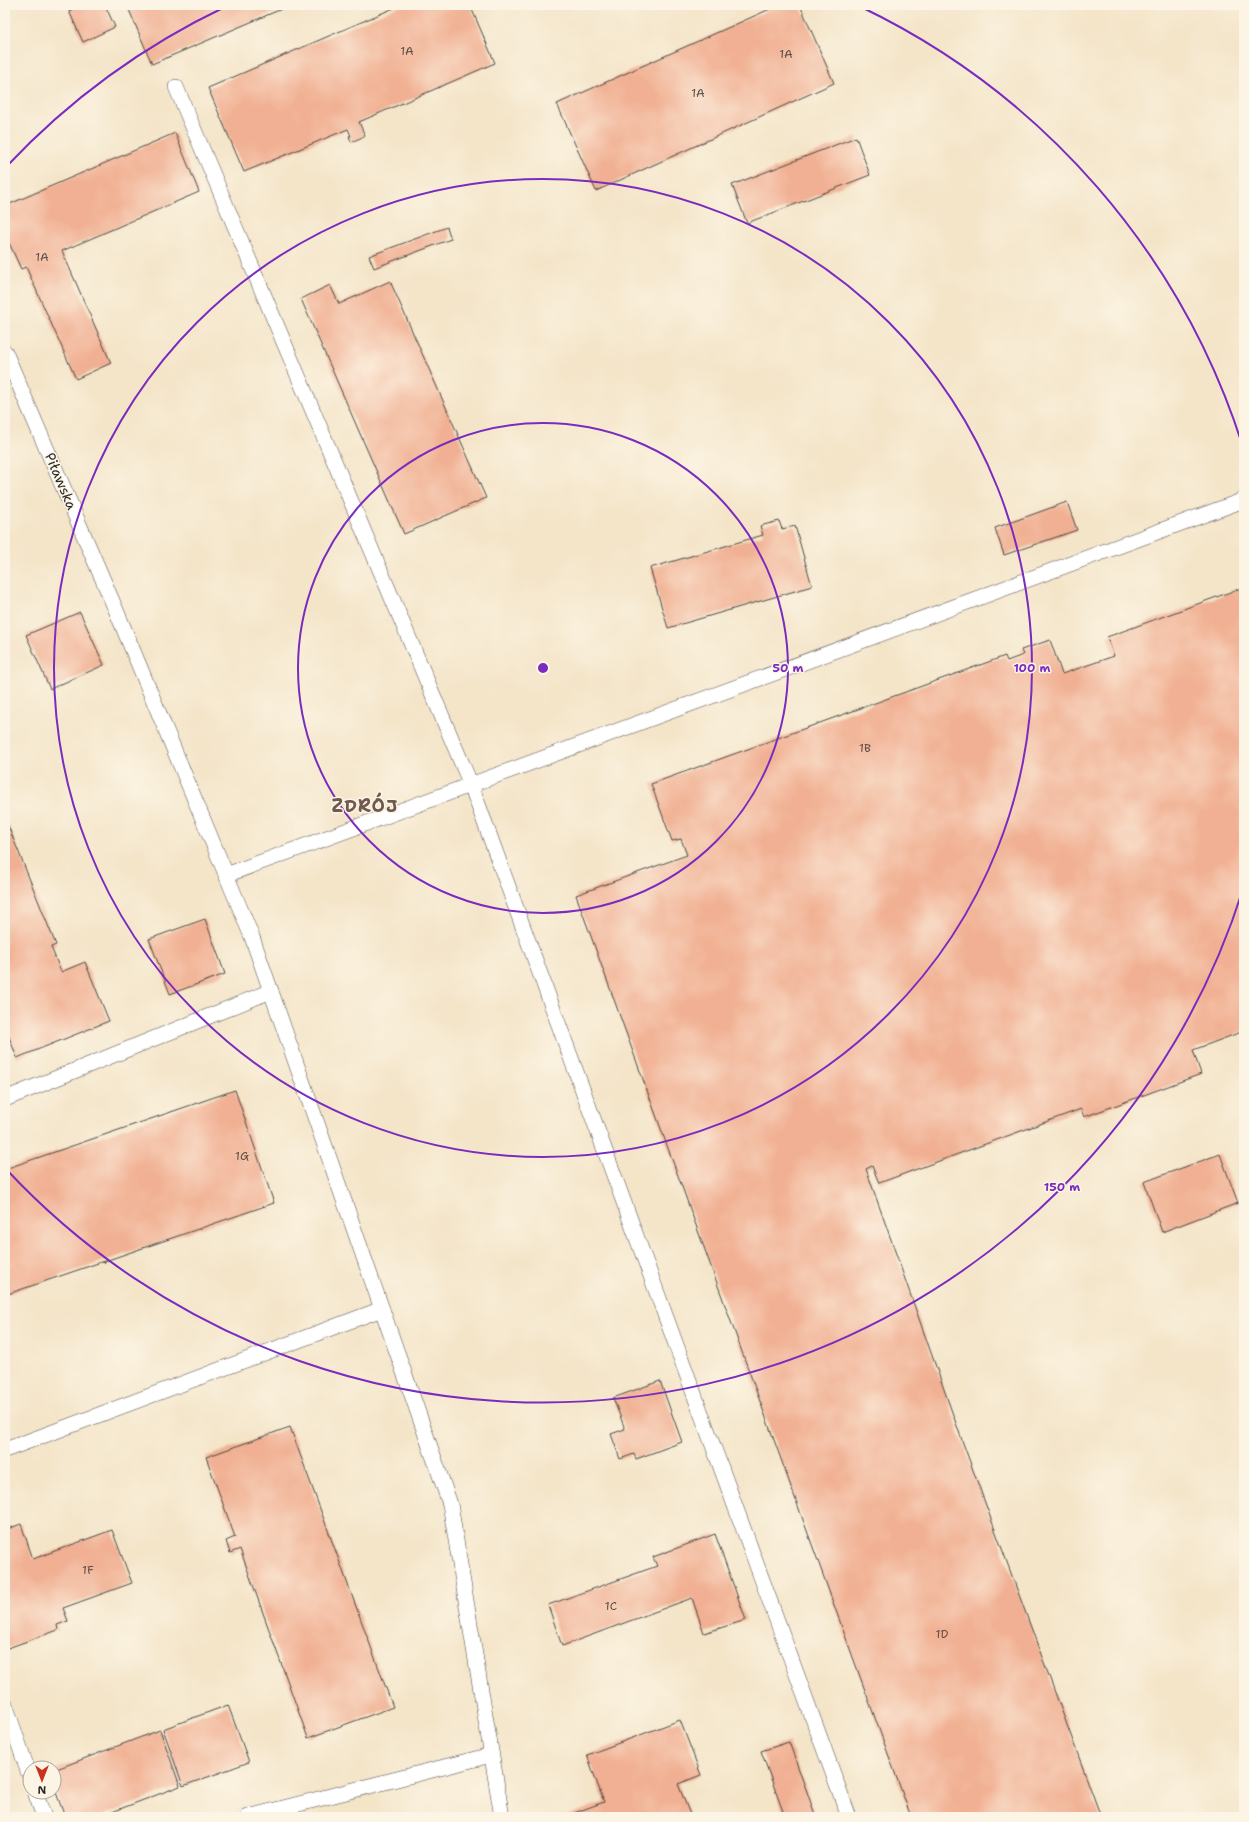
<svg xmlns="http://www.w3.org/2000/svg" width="1249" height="1822" font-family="'Shantell Sans',sans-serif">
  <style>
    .building { fill: #f1b093 }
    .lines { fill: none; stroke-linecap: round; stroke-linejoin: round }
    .service-casing { stroke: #494743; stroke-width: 16 }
    .service { stroke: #fff; stroke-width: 15 }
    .ring { fill: none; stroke: #7b2cbf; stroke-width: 2 }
    .labels { text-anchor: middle; stroke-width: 3; stroke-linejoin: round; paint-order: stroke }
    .number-label { font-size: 12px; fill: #5c4c45 }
    .street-label { font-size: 14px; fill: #2b2b2b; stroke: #fcf5e5 }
    .district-label { font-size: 18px; font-weight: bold; letter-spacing: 1px; fill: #705a4f; stroke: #fcf5e5 }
    .centre { fill: #7b2cbf; stroke: #fcf5e5; stroke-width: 2 }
    .ring-label { font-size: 12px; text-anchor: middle; font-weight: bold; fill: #7b2cbf; stroke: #fcf5e5; stroke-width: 3; stroke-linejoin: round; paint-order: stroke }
  </style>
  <rect width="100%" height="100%" fill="#fcf5e5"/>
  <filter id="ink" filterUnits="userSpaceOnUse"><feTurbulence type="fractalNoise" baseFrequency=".025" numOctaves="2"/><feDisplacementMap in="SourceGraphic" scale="8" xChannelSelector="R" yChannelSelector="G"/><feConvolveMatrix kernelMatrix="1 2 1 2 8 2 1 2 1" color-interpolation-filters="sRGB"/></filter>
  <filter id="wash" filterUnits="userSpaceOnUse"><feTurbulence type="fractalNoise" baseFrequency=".012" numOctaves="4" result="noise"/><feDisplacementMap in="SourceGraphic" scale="16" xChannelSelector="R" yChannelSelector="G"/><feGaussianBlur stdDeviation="0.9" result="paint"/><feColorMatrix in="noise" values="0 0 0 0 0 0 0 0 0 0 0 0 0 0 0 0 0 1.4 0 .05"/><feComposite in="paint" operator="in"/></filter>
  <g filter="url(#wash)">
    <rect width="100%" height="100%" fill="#f4e5c9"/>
    <g id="blocks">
      <g class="building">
        <polygon points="82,5 105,5 115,27 83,42 69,11"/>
        <polygon points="127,5 291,5 152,64"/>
        <polygon points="401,5 470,5 495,63 359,122 365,136 351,142 349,136 351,136 348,129 244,172 208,88"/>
        <polygon points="779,5 800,5 834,83 596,191 557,104"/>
        <polygon points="175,133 199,192 62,251 111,363 76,379 26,267 21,269 5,234 5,206"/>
        <polygon points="856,137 870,175 747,223 732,185"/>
        <polygon points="447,227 451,239 374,268 369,256"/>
        <polygon points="390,281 486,498 404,534 301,299 330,285 339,304"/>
        <polygon points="1067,502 1077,530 1004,555 995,528"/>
        <polygon points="779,521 782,529 795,526 812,586 668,628 650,568 763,535 760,526"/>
        <polygon points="1244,587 1244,1031 1193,1050 1201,1074 1084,1117 1081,1109 879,1183 872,1166 866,1169 963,1443 1101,1817 911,1817 576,895 687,855 681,839 672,841 651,784 1005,656 1007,661 1023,655 1021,650 1050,640 1062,674 1114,656 1107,637"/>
        <polygon points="80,612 104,665 50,689 26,635"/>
        <polygon points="5,818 56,945 51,947 61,972 85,962 109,1021 17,1058 5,1026"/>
        <polygon points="205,919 225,974 170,994 149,939"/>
        <polygon points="235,1090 274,1203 105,1261 104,1263 104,1261 5,1295 5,1169"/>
        <polygon points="1220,1154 1238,1203 1162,1232 1144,1182"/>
        <polygon points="660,1381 682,1442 636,1459 634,1454 620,1459 611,1434 625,1429 613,1398"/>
        <polygon points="290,1427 393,1707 308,1738 240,1549 230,1553 226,1541 235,1537 206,1457"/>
        <polygon points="21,1524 33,1559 112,1530 132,1583 63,1608 68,1621 57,1625 58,1630 5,1649 5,1530"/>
        <polygon points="715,1534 746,1620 704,1633 692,1598 562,1646 548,1605 657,1566 653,1557"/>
        <polygon points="228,1705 249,1762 183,1786 163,1729"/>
        <polygon points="680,1720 701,1775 678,1784 691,1817 563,1817 604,1802 587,1755"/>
        <polygon points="160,1730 180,1786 99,1817 65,1817 54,1787 54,1770"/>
        <polygon points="789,1742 816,1817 785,1817 761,1751"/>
      </g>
    </g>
  </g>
  <g filter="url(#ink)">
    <use href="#blocks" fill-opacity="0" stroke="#494743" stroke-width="1"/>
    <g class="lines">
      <g class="service-casing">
        <g id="service">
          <polyline points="176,87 471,785 849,1817"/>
          <polyline points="5,352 116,610 252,937 450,1504 502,1817"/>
          <polyline points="226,875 1244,500"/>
          <polyline points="5,1099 271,991"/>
          <polyline points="5,1450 382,1309"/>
          <polyline points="5,1704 30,1777"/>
          <polyline points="35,1792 44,1817"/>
          <polyline points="248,1817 491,1755"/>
        </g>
      </g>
      <use href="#service" class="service"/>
    </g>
  </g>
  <g class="ring">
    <circle cx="543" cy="668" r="245"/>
    <circle cx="543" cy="668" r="489"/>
    <path d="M1243 889A734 734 0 0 1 6 1169M6 167A734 734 0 0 1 227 6M859 6A734 734 0 0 1 1243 447"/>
  </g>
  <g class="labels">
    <g class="number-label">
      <text x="407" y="55">1A</text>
      <text x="786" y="58">1A</text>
      <text x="698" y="97">1A</text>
      <text x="42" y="261">1A</text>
      <text x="865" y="752">1B</text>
      <text x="242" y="1160">1G</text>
      <text x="88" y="1574">1F</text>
      <text x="611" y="1610">1C</text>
      <text x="942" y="1638">1D</text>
    </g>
    <g class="street-label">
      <text transform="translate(61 481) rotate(67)" y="5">Piławska</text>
    </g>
    <g class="district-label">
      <text x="365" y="812">ZDRÓJ</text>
    </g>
  </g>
  <circle cx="543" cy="668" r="6" class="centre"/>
  <g class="ring-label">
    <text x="788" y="672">50 m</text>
    <text x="1032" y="672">100 m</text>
    <text x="1062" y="1191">150 m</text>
  </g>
  <rect width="1249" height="1822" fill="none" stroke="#fcf5e5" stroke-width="20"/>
  <g transform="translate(42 1780) rotate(180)"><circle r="19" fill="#fcf5e5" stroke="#a8a49b"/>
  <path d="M0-3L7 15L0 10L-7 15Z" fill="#c8321e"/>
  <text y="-6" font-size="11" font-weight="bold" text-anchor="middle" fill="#2b2b2b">N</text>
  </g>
</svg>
